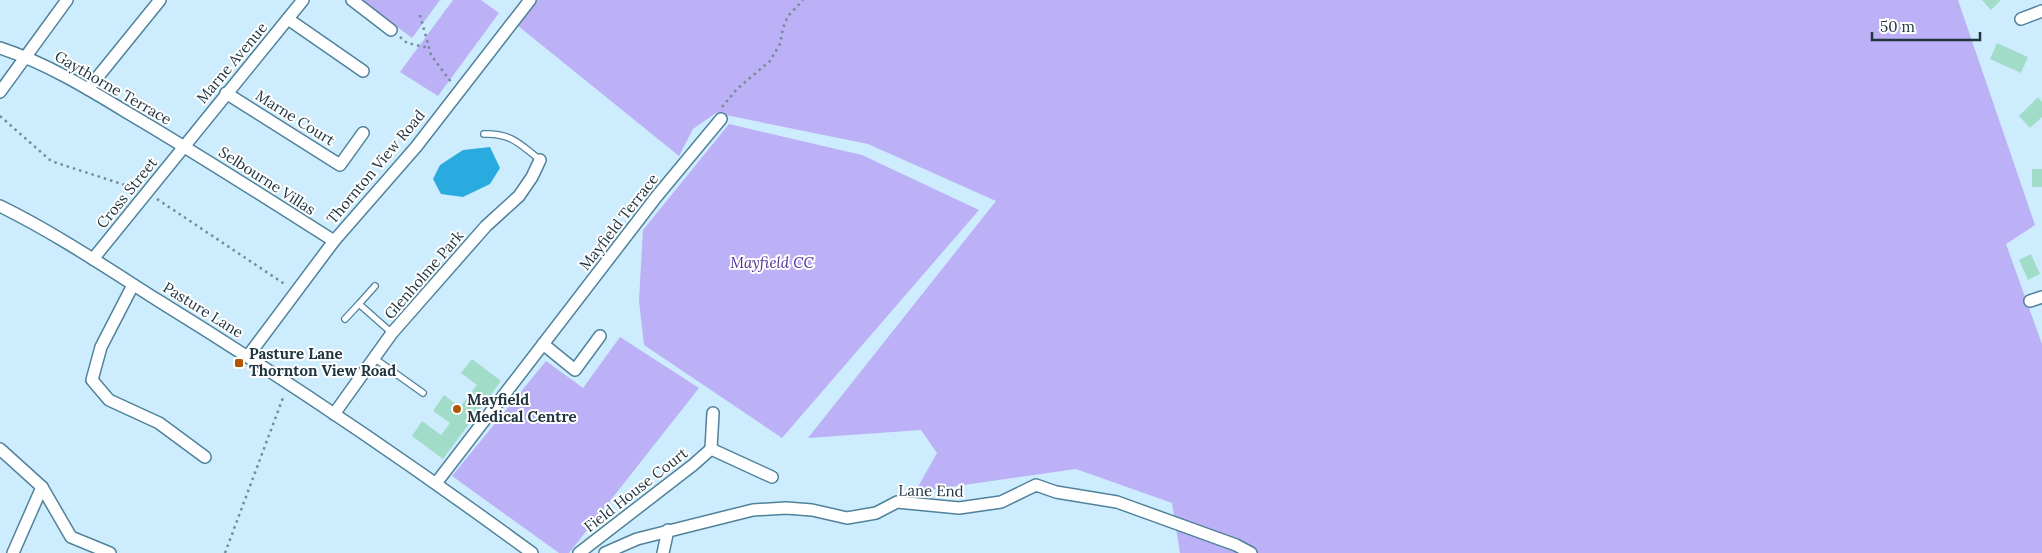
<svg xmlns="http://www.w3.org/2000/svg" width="2042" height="553" font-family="Lora,serif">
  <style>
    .green { fill: #bcb1f6 }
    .water { fill: #2aabe0 }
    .building { fill: #a1dcc8 }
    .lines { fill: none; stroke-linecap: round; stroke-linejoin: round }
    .lane-casing { stroke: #50829c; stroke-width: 8 }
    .street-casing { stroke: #50829c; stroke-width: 14 }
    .path { stroke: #728c9a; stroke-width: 2.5; stroke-dasharray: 2.5 4; stroke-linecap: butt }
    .lane { stroke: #fff; stroke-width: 5.5 }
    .street { stroke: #fff; stroke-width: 11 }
    .poi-dot { fill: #b35601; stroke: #fff; stroke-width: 2 }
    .labels { text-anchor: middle; stroke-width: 4; stroke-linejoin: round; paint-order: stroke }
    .street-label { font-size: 15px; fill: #213641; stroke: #fff }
    .park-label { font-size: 15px; font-style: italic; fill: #4f3098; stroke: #fff }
    .poi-label { font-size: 15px; font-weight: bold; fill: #213641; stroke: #fff; text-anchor: start }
  </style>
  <rect width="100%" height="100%" fill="#cdedfe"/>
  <g class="green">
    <polygon points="361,0 440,0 412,38"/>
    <polygon points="453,0 481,0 499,13 438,96 400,72"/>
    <polygon points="536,0 1958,0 2035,225 2006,244 2042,344 2042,553 1180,553 1172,503 1076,469 915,492 937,453 921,430 808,438 996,201 868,144 716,113 693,129 679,156 517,25"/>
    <polygon points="729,124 862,155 979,210 782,438 644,345 639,301 643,230"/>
    <polygon points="620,337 699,388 569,553 559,553 452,476 546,361 583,388"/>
  </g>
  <polygon class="water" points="490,147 500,168 490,184 463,197 441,194 433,179 440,165 463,150"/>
  <g class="building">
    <polygon points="1982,0 2001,0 1991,10"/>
    <polygon points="1997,43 2028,57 2021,73 1990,59"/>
    <polygon points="2038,97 2042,102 2042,117 2030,128 2019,116"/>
    <rect x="2032" y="169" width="10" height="18"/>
    <polygon points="2031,254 2040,274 2028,280 2019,260"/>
    <polygon points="472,359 501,381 443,459 412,436 422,421 441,435 450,423 433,411 444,395 460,407 477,385 461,373"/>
  </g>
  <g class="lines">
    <g class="lane-casing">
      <g id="lane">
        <path d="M484,134C511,133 520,144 540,160"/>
        <polyline points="375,286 359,304 392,333"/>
        <polyline points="345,319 359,304"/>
        <polyline points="374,358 423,393"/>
      </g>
    </g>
    <g class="street-casing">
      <g id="street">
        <polyline points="352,0 391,30"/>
        <polyline points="288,19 363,71"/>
        <polyline points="2021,19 2042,11"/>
        <path d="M0,48C46,63 87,88 128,113C198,154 266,198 334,241"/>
        <polyline points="88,89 160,0"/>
        <polyline points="0,92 67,0"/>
        <polyline points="226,93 340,165 363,133"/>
        <path d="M0,206C55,233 107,268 159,301C287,380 411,464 532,553"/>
        <polyline points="93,259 303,0"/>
        <polyline points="133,285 101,347 92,380 109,400 159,423 205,457"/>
        <polyline points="2030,301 2042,297"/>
        <polyline points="543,344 575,370 600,336"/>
        <polyline points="248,356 334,241 416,147 530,0"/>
        <polyline points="334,414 392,333 486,226 519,196 532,177 540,160"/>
        <polyline points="0,449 42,487 71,537 110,553"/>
        <polyline points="711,449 713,413"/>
        <polyline points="437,482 657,196 721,119"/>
        <polyline points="13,553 42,487"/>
        <polyline points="579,553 693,465 711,449 772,477"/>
        <polyline points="605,553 637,539 753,510 786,508 812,510 847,518 876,513 897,502 959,508 1001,502 1036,485 1056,492 1117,502 1236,545 1251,553"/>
        <polyline points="663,553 668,530"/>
      </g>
    </g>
    <g class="path">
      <polyline points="420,15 431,55 451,82"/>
      <polyline points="400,37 407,43 429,48"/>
      <polyline points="722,107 737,89 770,61 780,44 783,28 788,16 803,0"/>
      <polyline points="0,116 51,161 134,188"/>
      <polyline points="157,199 286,285"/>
      <polyline points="225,553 284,395"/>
    </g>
    <use href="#lane" class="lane"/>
    <use href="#street" class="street"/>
  </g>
  <g class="poi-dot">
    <rect x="234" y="358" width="10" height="10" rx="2.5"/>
    <circle cx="457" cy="409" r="5"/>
  </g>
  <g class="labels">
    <g class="street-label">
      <text transform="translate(232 63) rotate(-50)" y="5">Marne Avenue</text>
      <text transform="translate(113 88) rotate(30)" y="5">Gaythorne Terrace</text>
      <text transform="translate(295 118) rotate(32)" y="5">Marne Court</text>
      <text transform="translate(376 167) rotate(-50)" y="5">Thornton View Road</text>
      <text transform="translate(267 181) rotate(33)" y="5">Selbourne Villas</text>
      <text transform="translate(127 193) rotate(-51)" y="5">Cross Street</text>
      <text transform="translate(619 222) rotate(-52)" y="5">Mayfield Terrace</text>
      <text transform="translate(424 275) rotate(-49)" y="5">Glenholme Park</text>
      <text transform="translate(203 310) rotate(32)" y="5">Pasture Lane</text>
      <text transform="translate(636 490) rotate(-38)" y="5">Field House Court</text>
      <text transform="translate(931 491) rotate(1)" y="5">Lane End</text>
    </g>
    <g class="park-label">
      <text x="772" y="268">Mayfield CC</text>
    </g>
    <g class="poi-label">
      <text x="249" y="359">Pasture Lane<tspan x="249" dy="17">Thornton View Road</tspan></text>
      <text x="467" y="405">Mayfield<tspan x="467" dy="17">Medical Centre</tspan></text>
    </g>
  </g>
  <path d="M1872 32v8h108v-8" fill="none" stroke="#213641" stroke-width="2.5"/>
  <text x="1880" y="32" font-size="15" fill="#213641" stroke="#ffffff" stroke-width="4" paint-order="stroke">50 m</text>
</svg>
